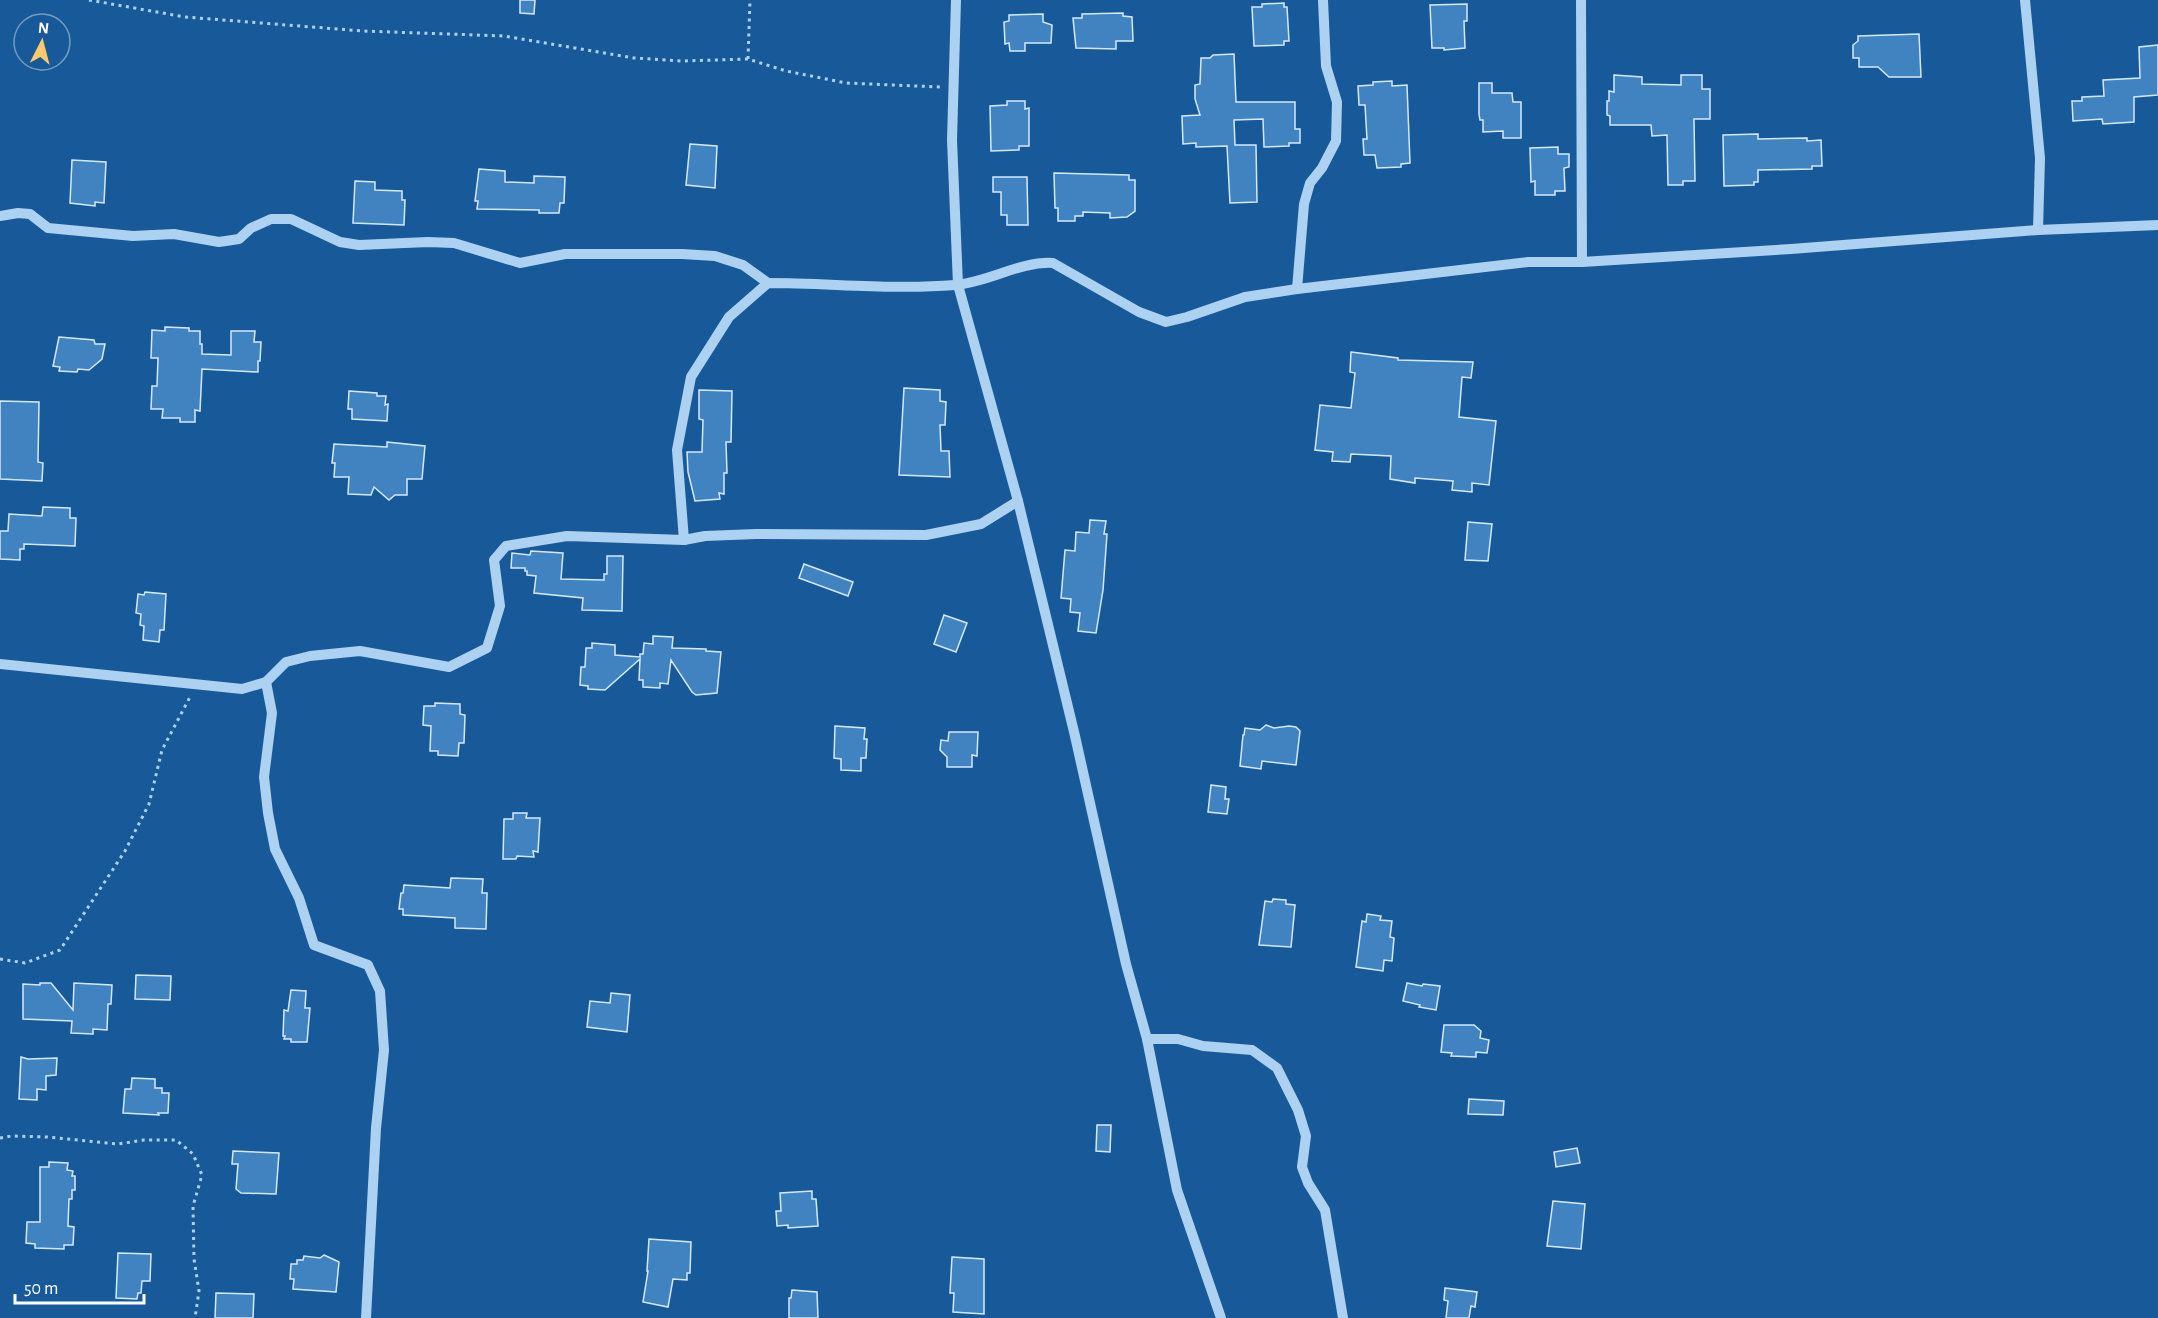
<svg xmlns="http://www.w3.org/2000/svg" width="2158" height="1318" font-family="'Alegreya Sans',sans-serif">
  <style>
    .building { fill: #4183c0; stroke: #d4e9fc; stroke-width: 1.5 }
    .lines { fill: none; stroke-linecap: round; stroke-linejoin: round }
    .path { stroke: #add1f1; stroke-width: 3; stroke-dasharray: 3 4.5; stroke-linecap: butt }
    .minor { stroke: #add1f1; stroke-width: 10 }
  </style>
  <rect width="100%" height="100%" fill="#185a99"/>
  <g class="building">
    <polygon points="520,0 535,0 534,14 520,13"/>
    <polygon points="1284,3 1284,7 1287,7 1289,41 1284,41 1284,45 1254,46 1252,7 1262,7 1262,4"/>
    <polygon points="1467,4 1467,21 1464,21 1465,48 1444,50 1444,48 1432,48 1430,5"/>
    <polygon points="1123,13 1123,16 1132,17 1133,41 1116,41 1116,49 1076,48 1073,18 1082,18 1082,14"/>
    <polygon points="1043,14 1043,22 1052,25 1051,43 1025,43 1025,51 1010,51 1009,43 1005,44 1004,22 1009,21 1009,15"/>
    <polygon points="1919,34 1921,77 1889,77 1878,67 1859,67 1859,58 1853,58 1853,45 1858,41 1858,36"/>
    <polygon points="2158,45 2158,95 2134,97 2134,122 2103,124 2102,119 2073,121 2072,101 2082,101 2082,97 2104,96 2103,80 2140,78 2139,47"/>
    <polygon points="1234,54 1236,102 1295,102 1295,129 1300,129 1300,143 1289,143 1289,146 1264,147 1263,119 1234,120 1235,145 1256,145 1257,202 1230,203 1227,146 1196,147 1196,143 1183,144 1182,116 1200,115 1195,99 1195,85 1200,84 1201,58 1210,58 1213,55"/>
    <polygon points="1614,75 1642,77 1642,84 1681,85 1681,75 1702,75 1702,89 1710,89 1710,119 1694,119 1695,181 1683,181 1683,185 1668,185 1667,135 1652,136 1651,125 1610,125 1610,116 1607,115 1607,101 1609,101 1609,91 1614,92"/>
    <polygon points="1392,81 1392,86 1407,85 1410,163 1401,164 1401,167 1377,168 1375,155 1364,155 1363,139 1367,139 1365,105 1359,105 1358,86 1373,85 1373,82"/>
    <polygon points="1479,83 1492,83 1492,93 1512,93 1513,102 1521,102 1521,138 1503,138 1503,131 1483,132 1483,120 1480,120 1479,114"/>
    <polygon points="1007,101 1025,101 1025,109 1029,108 1029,146 1019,146 1019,150 991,151 990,106 1007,105"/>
    <polygon points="1758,134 1758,139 1807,138 1807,141 1821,140 1822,166 1812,166 1812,169 1758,170 1758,182 1754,182 1754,185 1724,186 1723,135"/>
    <polygon points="690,144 717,146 715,188 686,185"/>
    <polygon points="1558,147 1558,154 1569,154 1569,167 1564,168 1565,191 1555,191 1555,195 1535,195 1535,181 1531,182 1530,148"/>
    <polygon points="72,160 106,162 104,203 95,202 95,206 70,203"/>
    <polygon points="479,169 505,171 505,182 534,183 534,176 565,177 564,203 560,203 559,213 539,213 539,210 477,209 478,201 475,201"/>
    <polygon points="1054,173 1129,175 1129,180 1135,180 1135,211 1127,217 1110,218 1110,213 1083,212 1083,216 1075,216 1075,221 1058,221 1058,208 1055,208"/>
    <polygon points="993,177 1027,177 1028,225 1007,225 1007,215 1001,215 1001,192 993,192"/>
    <polygon points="355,181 375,182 375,190 402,191 402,200 405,200 404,225 353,223"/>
    <polygon points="165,327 189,328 189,331 200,331 200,344 202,344 202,354 231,355 231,331 255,331 254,342 261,342 260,361 258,361 258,372 202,369 200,411 195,410 195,422 180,422 180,418 162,418 163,409 151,409 152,386 157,386 158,358 151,358 152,330 165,331"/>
    <polygon points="59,337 94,340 95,344 105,344 102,359 89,370 78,369 77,372 59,371 60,367 53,366"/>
    <polygon points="1351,352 1398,358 1398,360 1473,362 1471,378 1462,377 1459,417 1496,421 1489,485 1472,483 1472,492 1452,490 1453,481 1415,478 1415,483 1390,479 1391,456 1351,454 1350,462 1332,461 1333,452 1315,450 1320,405 1351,408 1355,373 1350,372"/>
    <polygon points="904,388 940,390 940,401 946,402 945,425 940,425 941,451 949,451 950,477 899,475"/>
    <polygon points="699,390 732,391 731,442 726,442 727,473 724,473 724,494 719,493 720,499 695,501 688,472 687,452 702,452 703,420 699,419"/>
    <polygon points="349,391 377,393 377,396 386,396 385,405 388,404 387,421 352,419 352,409 348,409"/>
    <polygon points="0,401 39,402 38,462 43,463 42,481 0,479"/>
    <polygon points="387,442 425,446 422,479 407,479 407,495 395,495 389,500 374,487 371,495 348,494 349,477 334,477 335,463 332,463 334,444 387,447"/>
    <polygon points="43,507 70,508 70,518 76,518 75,546 24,544 24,549 20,549 20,560 0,559 0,531 8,531 9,514 42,516"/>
    <polygon points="1090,520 1106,521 1104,534 1107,534 1103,590 1096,633 1078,631 1080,613 1070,612 1071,599 1061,598 1065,550 1075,551 1076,532 1089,533"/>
    <polygon points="1468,522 1492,524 1488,561 1465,560"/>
    <polygon points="531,551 563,553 561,579 604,580 604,574 607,574 607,556 623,556 622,611 582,610 583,598 534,593 536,576 527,575 527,571 525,571 525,568 511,568 512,553 530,555"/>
    <polygon points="804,564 853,582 848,596 799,578"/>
    <polygon points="145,592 166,594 164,630 160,630 159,642 143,640 144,626 140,625 141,614 136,613 138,594 144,595"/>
    <polygon points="944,615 967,623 956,652 934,644"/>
    <polygon points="653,636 673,637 672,648 706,649 706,651 721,652 717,693 696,695 692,692 671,660 668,684 660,683 660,688 643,687 643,680 639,680 640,659 605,690 588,689 588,686 580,685 581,667 585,667 586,648 592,648 592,643 615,645 615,655 640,657 640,654 643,654 644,643 653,644"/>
    <polygon points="435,703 460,704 460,714 465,715 464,743 459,743 458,756 438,755 438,751 430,751 431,726 423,725 424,706 435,706"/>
    <polygon points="1266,725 1274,728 1289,726 1296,727 1300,731 1296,765 1262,761 1261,769 1240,766 1243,735 1244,735 1245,728 1260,730"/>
    <polygon points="835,726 865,728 864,739 867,739 866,758 861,758 861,771 841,770 841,759 834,758"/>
    <polygon points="949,732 978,732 977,756 972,755 972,767 947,767 947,757 940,750 941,740 948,741"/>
    <polygon points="1211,785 1226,787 1225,799 1229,799 1227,814 1208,812"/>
    <polygon points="513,813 527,813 526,818 540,818 538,852 533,851 534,857 517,856 516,859 503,859 504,819 513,819"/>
    <polygon points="451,878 483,879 482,893 487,893 486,929 455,928 455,918 403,915 403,909 399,909 401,893 403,893 404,885 450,888"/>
    <polygon points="1273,899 1286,900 1286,904 1295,905 1291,947 1259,945 1265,901 1272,902"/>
    <polygon points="1367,914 1381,916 1380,920 1392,921 1390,937 1394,938 1392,961 1384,960 1383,971 1356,967 1362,921 1366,922"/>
    <polygon points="136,975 171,976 170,1000 135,999"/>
    <polygon points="40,983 51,983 73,1010 74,983 112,985 111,1004 108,1004 107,1030 93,1029 93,1034 71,1033 72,1021 23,1019 23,984 40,985"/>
    <polygon points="1407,983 1422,986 1423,984 1440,986 1436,1010 1419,1007 1420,1005 1403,1001"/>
    <polygon points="291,990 306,991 305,1008 310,1008 307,1042 291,1042 291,1039 284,1039 285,1036 283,1036 284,1010 288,1011"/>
    <polygon points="611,993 630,995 627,1032 587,1027 590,1001 610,1003"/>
    <polygon points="1444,1025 1474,1025 1481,1031 1480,1038 1489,1040 1487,1053 1476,1052 1476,1057 1451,1056 1452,1053 1441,1052"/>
    <polygon points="21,1057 28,1059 57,1058 56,1075 46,1076 46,1090 37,1089 37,1100 19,1099"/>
    <polygon points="132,1078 155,1079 155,1088 162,1088 162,1093 169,1093 168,1113 158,1113 159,1115 123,1113 125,1089 131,1089"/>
    <polygon points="1469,1099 1504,1101 1503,1115 1468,1114"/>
    <polygon points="1097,1125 1111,1125 1110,1152 1096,1151"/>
    <polygon points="1577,1148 1580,1163 1556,1167 1554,1152"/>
    <polygon points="233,1151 279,1153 276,1194 241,1193 236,1189 238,1164 232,1164"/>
    <polygon points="49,1162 68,1163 67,1170 73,1171 72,1176 75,1176 75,1190 72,1190 72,1199 69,1199 68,1226 74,1227 73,1245 64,1245 64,1249 35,1248 35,1244 26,1243 27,1222 40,1222 40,1167 49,1167"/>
    <polygon points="812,1191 812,1199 816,1199 818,1226 788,1228 788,1225 777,1226 776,1211 781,1211 780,1193"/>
    <polygon points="1553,1201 1585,1204 1581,1249 1547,1246"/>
    <polygon points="649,1239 691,1242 690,1273 687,1273 687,1280 673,1279 668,1307 643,1302 648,1271 647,1271"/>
    <polygon points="118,1253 151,1254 150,1281 142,1281 141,1293 138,1293 137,1299 116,1298"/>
    <polygon points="324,1255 339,1262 336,1292 293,1289 294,1279 290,1279 291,1264 297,1264 297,1260 303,1260 304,1256 320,1258"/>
    <polygon points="952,1257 984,1259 984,1314 953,1312 954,1293 950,1293"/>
    <polygon points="1445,1288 1477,1292 1475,1307 1471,1306 1469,1318 1446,1318 1448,1301 1444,1300"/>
    <polygon points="792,1290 817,1292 818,1318 789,1318 789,1298 791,1298"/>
    <polygon points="216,1293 254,1294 253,1318 215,1318"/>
  </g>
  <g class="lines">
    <g class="path">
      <polyline points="89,0 185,17 363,31 504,36 634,58 682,61 748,59 786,71 846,83 940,87"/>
      <polyline points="748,59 750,0"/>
      <polyline points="0,959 25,963 60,950 125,851 149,804 162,750 190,697"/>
      <polyline points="0,1138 11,1136 47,1137 118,1144 144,1140 176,1140 193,1154 202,1175 193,1206 194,1259 199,1291 195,1318"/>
    </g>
    <g class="minor">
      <polyline points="956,0 952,140 958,285 1018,501 1075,736 1126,964 1147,1039 1177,1190 1221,1318"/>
      <polyline points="1581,0 1582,262"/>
      <polyline points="2025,0 2040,158 2038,230"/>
      <polyline points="0,216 18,213 30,214 48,228 133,236 174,234 219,242 239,239 251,228 271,219 291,219 340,242 359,245 428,242 454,243 520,263 565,254 682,254 715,256 743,265 768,283"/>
      <polyline points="1297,289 1304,204 1310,183 1322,168 1336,141 1337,102 1326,66 1323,0"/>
      <polyline points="684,540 705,536 756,534 926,535 981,524 1018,501"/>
      <path d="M0,664L242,689L266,682L286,662L310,656L360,651L449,667L487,648L500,606L494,560L506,546L567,536L684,540L677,450L691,377L729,317L768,283C830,283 893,290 955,285C989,282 1020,261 1053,263L1139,312L1166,322L1187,317L1245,297L1297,289L1528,262H1582L1791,249L2038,230L2158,225"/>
      <polyline points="266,682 272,713 264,777 268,813 275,849 299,898 314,945 368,965 380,991 384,1050 376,1128 366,1318"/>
      <polyline points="1147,1039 1178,1039 1203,1046 1252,1050 1277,1068 1298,1110 1306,1136 1302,1167 1308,1183 1325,1210 1343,1318"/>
    </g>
  </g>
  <g transform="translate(42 42) rotate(6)"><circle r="28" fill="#185a99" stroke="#749cc2" stroke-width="1.5"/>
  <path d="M0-4.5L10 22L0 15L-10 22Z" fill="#ffca6d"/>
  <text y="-9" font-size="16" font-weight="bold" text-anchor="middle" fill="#ffffff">N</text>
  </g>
  <path d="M15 1294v9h129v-9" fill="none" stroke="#ffffff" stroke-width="3"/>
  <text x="24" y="1294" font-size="18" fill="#ffffff" stroke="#185a99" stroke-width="4.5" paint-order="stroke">50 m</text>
</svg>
